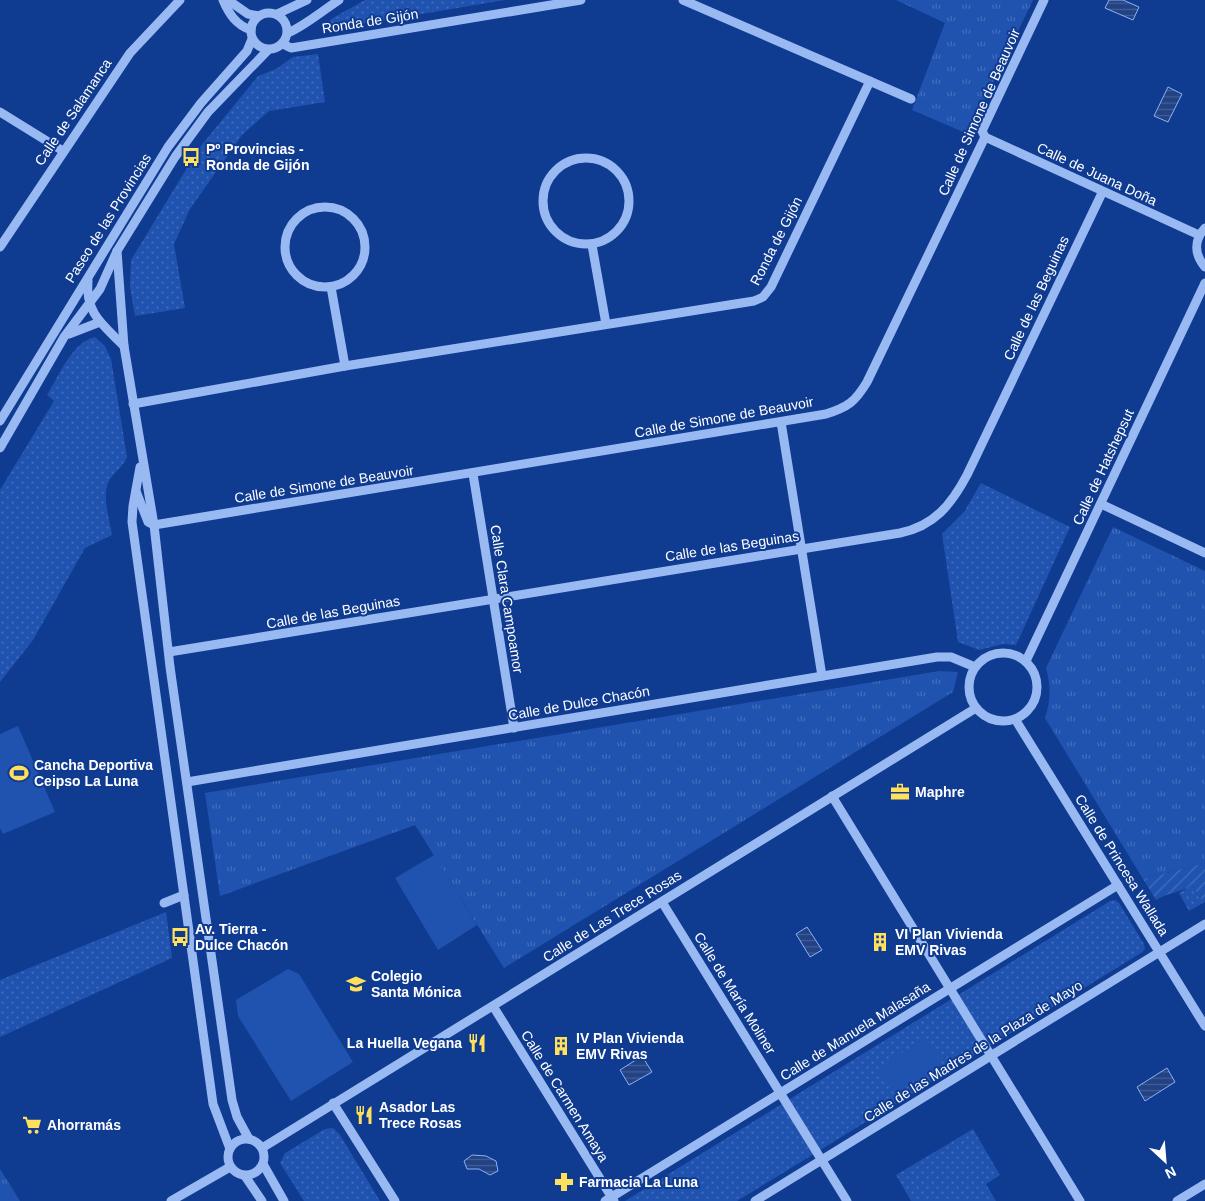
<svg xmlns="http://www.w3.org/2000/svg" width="1205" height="1201" font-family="Helvetica,sans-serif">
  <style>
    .grass { fill: url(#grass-tufts) }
    .park { fill: url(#park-dots) }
    .garden { fill: url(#garden-furrows) }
    .pitch { fill: #2053b0 }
    .water { fill: url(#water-rules); stroke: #8bb2f7 }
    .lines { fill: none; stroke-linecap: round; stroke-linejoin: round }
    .minor { stroke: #99b9f3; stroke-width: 9 }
    .labels { text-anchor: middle; stroke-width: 4; stroke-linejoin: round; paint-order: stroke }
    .street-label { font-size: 14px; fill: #fff; stroke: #0f3b91 }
    .poi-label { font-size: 14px; font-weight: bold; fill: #fff; stroke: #0f3b91; text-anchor: start }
  </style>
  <defs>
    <pattern id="grass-tufts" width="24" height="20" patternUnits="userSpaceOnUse" patternTransform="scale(1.25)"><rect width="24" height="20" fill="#2053b0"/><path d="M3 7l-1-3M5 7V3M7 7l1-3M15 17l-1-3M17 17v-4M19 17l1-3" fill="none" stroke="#416dbc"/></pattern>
    <pattern id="park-dots" width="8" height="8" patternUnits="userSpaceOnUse" patternTransform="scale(1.25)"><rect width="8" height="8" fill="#2053b0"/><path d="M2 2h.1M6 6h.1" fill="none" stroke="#416dbc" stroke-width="1.8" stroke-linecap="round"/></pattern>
    <pattern id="garden-furrows" width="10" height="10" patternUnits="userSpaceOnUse" patternTransform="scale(1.25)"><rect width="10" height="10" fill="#2053b0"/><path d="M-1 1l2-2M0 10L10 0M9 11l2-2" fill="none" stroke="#416dbc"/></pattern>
    <pattern id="water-rules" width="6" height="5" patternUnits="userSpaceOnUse" patternTransform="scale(1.25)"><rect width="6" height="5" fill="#224283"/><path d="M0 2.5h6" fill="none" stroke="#435e96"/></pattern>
  </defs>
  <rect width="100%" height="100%" fill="#0f3b91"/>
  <g class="grass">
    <polygon points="896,0 1033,0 968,134 912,110 945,23"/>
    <path d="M1113,527L1205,571V863L1143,879L1045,718C1051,699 1051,687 1046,668Z"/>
    <polygon points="939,671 958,672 953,692 504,968 415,825 220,896 205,793"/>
    <polygon points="0,1169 20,1201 0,1201"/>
  </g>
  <g class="park">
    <polygon points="365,0 505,0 332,29 328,27 331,19"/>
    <polygon points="318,54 325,102 269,111 242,135 190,209 174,244 185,308 135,316 130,287 131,260 190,163 193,165 199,155 196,152 258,76 276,69 293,57"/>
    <path d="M95,337L105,346L111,359L127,457C123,468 112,473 108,483C102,497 110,521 112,535L85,548L33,640L0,682V490L54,401L47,395C59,376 72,342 95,337Z"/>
    <polygon points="981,483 1070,527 1016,645 1003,644 979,650 958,642 942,534 964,512"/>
    <polygon points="1192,885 1203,903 1189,911 1179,893"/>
    <polygon points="1115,900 1119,903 1144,944 1145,949 1141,953 737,1201 625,1201 1110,901"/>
    <polygon points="166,912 172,958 0,1037 0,980"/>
    <polygon points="333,1128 340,1135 380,1201 304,1201 280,1163 285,1153 325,1129"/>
    <polygon points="973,1129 1000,1175 986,1184 996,1201 911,1201 896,1175"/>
  </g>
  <path class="garden" d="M1205,863V902L1203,903L1192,885C1179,893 1167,893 1156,900L1143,879Z"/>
  <g class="pitch">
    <polygon points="18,726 55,812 3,834 0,828 0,734"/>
    <polygon points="434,855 477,925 438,950 395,878"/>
    <polygon points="288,969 299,974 353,1062 291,1101 238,1016 236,1000"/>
    <polygon points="926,1038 942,1063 894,1093 878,1067"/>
  </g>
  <g class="water">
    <polygon points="1109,0 1123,0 1139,7 1133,20 1105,8"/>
    <polygon points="1168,87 1182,94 1168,122 1154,116"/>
    <polygon points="807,927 822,950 810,957 796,934"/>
    <polygon points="642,1056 652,1072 629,1085 620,1070"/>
    <polygon points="1167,1068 1175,1082 1145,1101 1137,1087"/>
    <polygon points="472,1155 486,1156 496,1161 498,1171 490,1175 479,1169 467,1169 464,1161"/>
  </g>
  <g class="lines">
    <g class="minor">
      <path d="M223,0C229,14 236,25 251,30"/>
      <polyline points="228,0 248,14 259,16"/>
      <polyline points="683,0 911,99"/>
      <circle cx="269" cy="31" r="18"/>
      <polyline points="277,14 307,0"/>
      <path d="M288,33C306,25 322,11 339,0"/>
      <polyline points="283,44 291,48 581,0"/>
      <polyline points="0,112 63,151"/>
      <polyline points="985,137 1199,235"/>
      <circle cx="586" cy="201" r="43"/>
      <circle cx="325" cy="247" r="40"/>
      <path d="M1205,228C1194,240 1194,254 1205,267"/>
      <polyline points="592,245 606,324"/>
      <polyline points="0,247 130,53 180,0"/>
      <polyline points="117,251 124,346 154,525 170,667 232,1100 237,1117 249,1139"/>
      <path d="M88,280C85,313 102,324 124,346"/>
      <polyline points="331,287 345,366"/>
      <polyline points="69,334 100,322"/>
      <polyline points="133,404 345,366 754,301 763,297 771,287 870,81"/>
      <polyline points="0,421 168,147 201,103 247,51 252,39"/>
      <polyline points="781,422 822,676"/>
      <polyline points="0,448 64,337 100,289 117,251 175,157 208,112 268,50"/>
      <polyline points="140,467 133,506 132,522 213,1104 230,1149"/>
      <polyline points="473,474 514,728"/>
      <path d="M136,491L148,522L154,525L826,414C848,407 855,402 867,382L985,137L982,131L1044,0"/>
      <polyline points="1101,504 1205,553"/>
      <path d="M169,652L900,533C934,526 951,505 967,475L1102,193"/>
      <circle cx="1003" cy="687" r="34"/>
      <polyline points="1026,661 1205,283"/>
      <polyline points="1015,719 1205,1026"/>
      <polyline points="187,782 937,657 951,657 975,667"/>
      <polyline points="832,796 1080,1201"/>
      <polyline points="662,902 847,1201"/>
      <polyline points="164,903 184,895"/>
      <polyline points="493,1006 614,1201"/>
      <polyline points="333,1103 395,1201"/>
      <circle cx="246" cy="1157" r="18"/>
      <polyline points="262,1148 976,708"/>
      <polyline points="263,1164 284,1201"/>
      <polyline points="245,1176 262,1201"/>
      <polyline points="171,1201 230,1167"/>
      <polyline points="605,1201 1118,885"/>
      <polyline points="755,1201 1205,924"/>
      <polyline points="1177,1201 1205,1184"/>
    </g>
  </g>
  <defs>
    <g id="bus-bare" transform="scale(1.5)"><path d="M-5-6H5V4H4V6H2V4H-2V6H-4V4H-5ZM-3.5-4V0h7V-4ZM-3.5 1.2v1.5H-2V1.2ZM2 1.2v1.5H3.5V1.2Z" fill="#ffe05c" stroke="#0f3b91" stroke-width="2.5" paint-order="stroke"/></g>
    <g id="stadium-bare" transform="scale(1.5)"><path d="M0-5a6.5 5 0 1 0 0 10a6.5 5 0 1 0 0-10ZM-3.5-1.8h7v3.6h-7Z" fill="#ffe05c" stroke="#0f3b91" stroke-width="2.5" paint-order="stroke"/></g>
    <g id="office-bare" transform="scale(1.5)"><path d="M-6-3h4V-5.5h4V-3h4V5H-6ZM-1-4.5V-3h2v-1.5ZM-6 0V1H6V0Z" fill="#ffe05c" stroke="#0f3b91" stroke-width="2.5" paint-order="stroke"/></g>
    <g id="building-bare" transform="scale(1.5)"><path d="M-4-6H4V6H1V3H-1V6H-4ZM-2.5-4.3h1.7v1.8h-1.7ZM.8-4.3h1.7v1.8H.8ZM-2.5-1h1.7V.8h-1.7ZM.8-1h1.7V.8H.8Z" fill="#ffe05c" stroke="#0f3b91" stroke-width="2.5" paint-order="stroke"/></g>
    <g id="school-bare" transform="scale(1.5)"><path d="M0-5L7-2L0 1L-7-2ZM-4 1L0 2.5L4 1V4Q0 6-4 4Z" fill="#ffe05c" stroke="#0f3b91" stroke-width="2.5" paint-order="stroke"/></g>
    <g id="restaurant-bare" transform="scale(1.5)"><path d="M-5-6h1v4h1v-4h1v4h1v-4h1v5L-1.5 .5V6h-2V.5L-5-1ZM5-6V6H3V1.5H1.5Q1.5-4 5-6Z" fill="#ffe05c" stroke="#0f3b91" stroke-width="2.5" paint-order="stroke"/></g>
    <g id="supermarket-bare" transform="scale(1.5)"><path d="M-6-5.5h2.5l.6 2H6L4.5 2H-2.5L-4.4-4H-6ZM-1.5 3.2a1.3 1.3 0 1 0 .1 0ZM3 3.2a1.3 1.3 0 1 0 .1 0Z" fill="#ffe05c" stroke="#0f3b91" stroke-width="2.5" paint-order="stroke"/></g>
    <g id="pharmacy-bare" transform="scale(1.5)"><path d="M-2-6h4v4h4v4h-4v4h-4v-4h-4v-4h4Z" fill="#ffe05c" stroke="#0f3b91" stroke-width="2.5" paint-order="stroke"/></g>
  </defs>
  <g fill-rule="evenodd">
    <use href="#bus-bare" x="191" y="157"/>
    <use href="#stadium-bare" x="19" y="773"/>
    <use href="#office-bare" x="900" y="792"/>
    <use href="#bus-bare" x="180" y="937"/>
    <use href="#building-bare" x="880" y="942"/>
    <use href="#school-bare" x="356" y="984"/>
    <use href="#restaurant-bare" x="477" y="1043"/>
    <use href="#building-bare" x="561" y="1046"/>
    <use href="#restaurant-bare" x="364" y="1115"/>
    <use href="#supermarket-bare" x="32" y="1125"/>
    <use href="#pharmacy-bare" x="564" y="1182"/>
  </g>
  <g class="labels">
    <g class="street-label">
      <text transform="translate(370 21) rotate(-9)" y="5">Ronda de Gijón</text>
      <text transform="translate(73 112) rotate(-56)" y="5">Calle de Salamanca</text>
      <text transform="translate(979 112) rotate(-66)" y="5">Calle de Simone de Beauvoir</text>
      <text transform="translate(1097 174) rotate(25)" y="5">Calle de Juana Doña</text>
      <text transform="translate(108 218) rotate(-58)" y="5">Paseo de las Provincias</text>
      <text transform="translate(776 241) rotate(-63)" y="5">Ronda de Gijón</text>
      <text transform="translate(1036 298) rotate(-65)" y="5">Calle de las Beguinas</text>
      <text transform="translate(724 417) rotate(-10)" y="5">Calle de Simone de Beauvoir</text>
      <text transform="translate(1103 467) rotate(-65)" y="5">Calle de Hatshepsut</text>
      <text transform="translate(324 484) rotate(-9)" y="5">Calle de Simone de Beauvoir</text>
      <text transform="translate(732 546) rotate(-9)" y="5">Calle de las Beguinas</text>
      <text transform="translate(507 599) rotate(81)" y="5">Calle Clara Campoamor</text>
      <text transform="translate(333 612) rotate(-10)" y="5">Calle de las Beguinas</text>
      <text transform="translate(579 703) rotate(-10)" y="5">Calle de Dulce Chacón</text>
      <text transform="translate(1122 865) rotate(58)" y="5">Calle de Princesa Wallada</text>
      <text transform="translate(612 916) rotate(-32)" y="5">Calle de Las Trece Rosas</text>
      <text transform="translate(735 993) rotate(58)" y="5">Calle de María Moliner</text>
      <text transform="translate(855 1031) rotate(-32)" y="5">Calle de Manuela Malasaña</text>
      <text transform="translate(973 1051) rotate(-32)" y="5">Calle de las Madres de la Plaza de Mayo</text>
      <text transform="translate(565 1096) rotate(58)" y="5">Calle de Carmen Amaya</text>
    </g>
    <g class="poi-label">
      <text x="206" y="154">Pº Provincias -<tspan x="206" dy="16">Ronda de Gijón</tspan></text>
      <text x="34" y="770">Cancha Deportiva<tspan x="34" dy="16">Ceipso La Luna</tspan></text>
      <text x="915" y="797">Maphre</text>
      <text x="195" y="934">Av. Tierra -<tspan x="195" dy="16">Dulce Chacón</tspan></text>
      <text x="895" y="939">VI Plan Vivienda<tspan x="895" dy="16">EMV Rivas</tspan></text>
      <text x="371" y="981">Colegio<tspan x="371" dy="16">Santa Mónica</tspan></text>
      <text x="576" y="1043">IV Plan Vivienda<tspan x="576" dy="16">EMV Rivas</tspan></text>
      <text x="462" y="1048" text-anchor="end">La Huella Vegana</text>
      <text x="379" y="1112">Asador Las<tspan x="379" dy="16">Trece Rosas</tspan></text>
      <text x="47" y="1130">Ahorramás</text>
      <text x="579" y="1187">Farmacia La Luna</text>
    </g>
  </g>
  <g transform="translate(1165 1161) rotate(154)" stroke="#0f3b91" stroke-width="4" paint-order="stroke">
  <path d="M0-4L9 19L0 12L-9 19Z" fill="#ffffff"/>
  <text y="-8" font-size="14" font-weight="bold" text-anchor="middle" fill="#ffffff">N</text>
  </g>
</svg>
